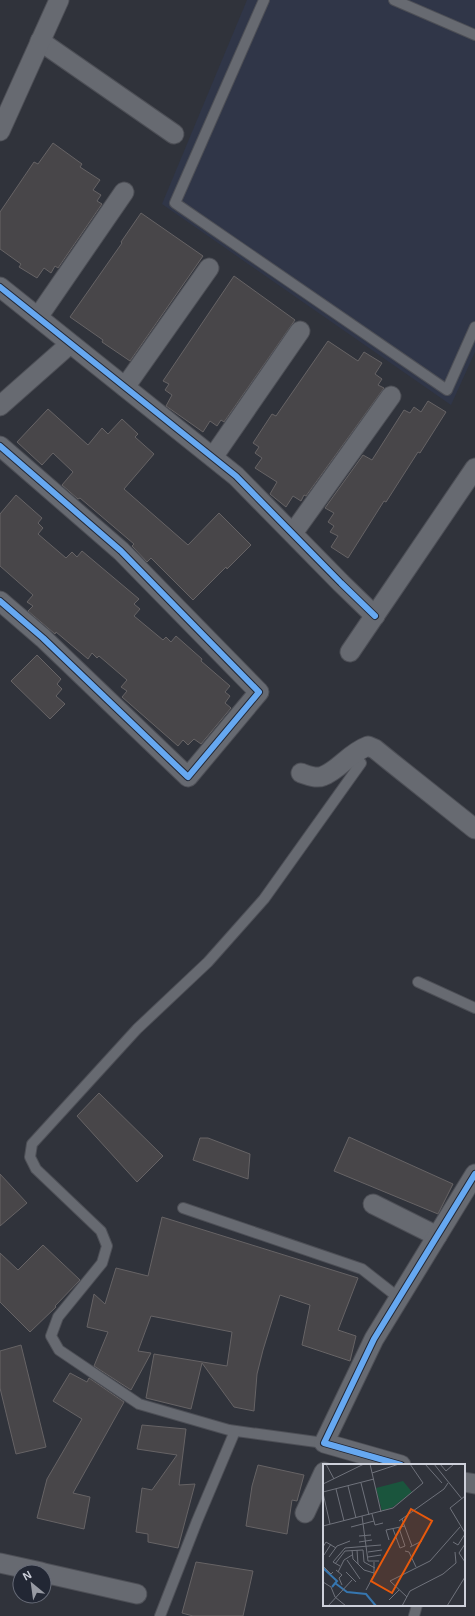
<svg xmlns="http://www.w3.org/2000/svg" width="475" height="1616" font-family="Helvetica,sans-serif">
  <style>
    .built { fill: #303648 }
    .building { fill: #484649; stroke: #666365 }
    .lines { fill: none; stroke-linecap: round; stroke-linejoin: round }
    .service-casing { stroke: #4d4f56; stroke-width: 12 }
    .minor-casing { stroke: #4d4f56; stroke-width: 21 }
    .service { stroke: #676a71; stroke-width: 10 }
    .minor { stroke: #676a71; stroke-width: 19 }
    .cycleway-casing { stroke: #222734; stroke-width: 8 }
    .cycleway { stroke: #66a8f1; stroke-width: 6 }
    .inset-river { fill: none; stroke: #3676af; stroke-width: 2 }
    .inset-road { fill: none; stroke: #6f727b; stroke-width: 1 }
    .view { fill: #e8590c; fill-opacity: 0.15; stroke: #e8590c; stroke-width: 2 }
    .inset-edge { fill: none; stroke: #ced1db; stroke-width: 2 }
  </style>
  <rect width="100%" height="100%" fill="#30333b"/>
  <polygon class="built" points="247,0 475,0 475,352 451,405 162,204"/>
  <g class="building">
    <polygon points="53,143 82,164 80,167 100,180 93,190 101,195 97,201 102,204 58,268 55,266 51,273 44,268 37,278 19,267 21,264 0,249 0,212 34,162 38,164"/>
    <polygon points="141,213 203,256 130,361 102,342 103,340 70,317 122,243 121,242"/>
    <polygon points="234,276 295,320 224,422 221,420 217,426 210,421 203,432 166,406 172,395 165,390 169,384 163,381"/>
    <polygon points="328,341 358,361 364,352 382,363 375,374 382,379 378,385 384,388 306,496 304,495 301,501 293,496 286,507 270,494 277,482 255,468 262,458 255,453 259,447 253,443 272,414 276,416"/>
    <polygon points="428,401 446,412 420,453 418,452 386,502 384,501 348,558 331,547 338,536 330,532 334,526 328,522 334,513 325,508 363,455 372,460 404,410 410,413 414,407 421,412"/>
    <polygon points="48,409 88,445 102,428 108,434 122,419 138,434 135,437 154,454 124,489 188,545 219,513 251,545 227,569 226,567 193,600 151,558 147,562 132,546 134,544 80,498 78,499 62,485 73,472 53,453 42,465 17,442"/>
    <polygon points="16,495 42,518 38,523 43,528 38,534 66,558 72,552 77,557 82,551 139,599 134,604 140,609 134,616 163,640 166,637 171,642 176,636 202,659 201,661 230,686 225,692 230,696 225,703 231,708 201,744 194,739 188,745 183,740 178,746 122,697 127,691 121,687 127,680 99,656 97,658 92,653 88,659 56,632 55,634 28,611 33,606 27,602 33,595 0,566 0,514"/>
    <polygon points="37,655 61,679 57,684 62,689 56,696 65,704 50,719 11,681"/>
    <polygon points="99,1093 163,1156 137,1182 77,1116"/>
    <polygon points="349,1137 453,1184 438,1214 334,1171"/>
    <polygon points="200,1138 208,1138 250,1154 248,1179 193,1160"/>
    <polygon points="0,1174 27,1203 0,1226"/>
    <polygon points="162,1217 358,1278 338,1330 356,1336 350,1361 302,1345 310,1305 280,1295 263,1350 257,1374 254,1411 234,1407 202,1363 191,1409 146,1398 154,1354 227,1366 232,1332 151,1316 138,1351 151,1353 131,1390 94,1366 108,1332 87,1327 94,1294 105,1304 116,1268 148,1276"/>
    <polygon points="43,1245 80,1280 55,1306 56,1307 30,1332 0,1302 0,1253 18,1270"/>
    <polygon points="21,1345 46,1447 16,1454 0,1388 0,1351"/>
    <polygon points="70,1373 87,1382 89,1378 124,1402 73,1493 90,1497 84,1529 37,1518 47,1479 82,1419 53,1401"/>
    <polygon points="142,1425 186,1429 179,1485 195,1484 178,1548 148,1542 148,1534 136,1532 142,1488 152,1490 177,1455 137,1449"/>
    <polygon points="258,1465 304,1475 297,1501 292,1500 287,1534 246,1526 252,1486"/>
    <polygon points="196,1562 253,1571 243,1616 193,1616 182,1613"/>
  </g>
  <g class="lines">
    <g class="service-casing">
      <g id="service">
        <polyline points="264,0 175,203 447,390 475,327"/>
        <polyline points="394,0 475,35"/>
        <polyline points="418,982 475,1008"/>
        <polyline points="183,1208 362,1269 399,1298"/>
        <polyline points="324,1443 229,1430 139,1404 59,1350 51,1336 58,1317 102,1263 107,1246 101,1231 36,1169 30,1157 32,1144 137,1029 208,962 264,899 361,763"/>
        <polyline points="160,1616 197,1521 235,1431"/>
        <polyline points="414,1616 417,1605"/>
      </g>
    </g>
    <g class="minor-casing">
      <g id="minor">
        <polyline points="40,41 174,134"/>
        <polyline points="0,131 59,0"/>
        <polyline points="0,287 236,476 341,583 375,616"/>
        <polyline points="38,317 124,192"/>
        <polyline points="125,387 209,268"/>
        <polyline points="0,406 70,344"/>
        <polyline points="0,446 121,551 259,692 188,777 43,638 0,601"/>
        <polyline points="213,457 300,331"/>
        <polyline points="293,533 391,396"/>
        <polyline points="350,652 475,468"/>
        <path d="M301,773C307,775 316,779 323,776C339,770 349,753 368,746L375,749L391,762L475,829"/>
        <polyline points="373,1204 437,1236"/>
        <polyline points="401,1465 324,1443 374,1339 475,1174"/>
        <polyline points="464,1482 475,1484"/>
        <polyline points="305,1513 324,1472"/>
        <polyline points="0,1563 41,1572"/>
        <polyline points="44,1573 137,1594"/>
      </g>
    </g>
    <use href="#service" class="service"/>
    <use href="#minor" class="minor"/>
    <g class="cycleway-casing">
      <g id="cycleway">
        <polyline points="0,287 236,476 341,583 375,616"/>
        <polyline points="0,446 121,551 259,692 188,777 43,638 0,601"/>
        <polyline points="401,1465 324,1443 374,1339 475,1174"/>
      </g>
    </g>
    <use href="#cycleway" class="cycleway"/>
  </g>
  <g transform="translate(323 1464)">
    <rect width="142" height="142" fill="#30333b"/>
    <path d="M80,17L89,28L70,43L59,47L53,24Z" fill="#1a553d"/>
    <path class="inset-river" d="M0,104L14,117L9,123M12,119L24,128L43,130L53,142"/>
    <path class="inset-road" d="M3,0L11,15M47,0L58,48M102,0L119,19M111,0L139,35M117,0L123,7L131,0M49,9L76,0M38,19L46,51M0,20L41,0M25,22L33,54M13,25L21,57M0,28L51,15M0,29L7,60M142,32L127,44L142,69M49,50L52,61L60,59M39,52L45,97H56M79,55L89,82M76,57L121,25L125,19M0,62L70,44L100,19L87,0M28,63L51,57M70,65L77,84L82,82L76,64M36,72L48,71M66,76L63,66L82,62M36,78L49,76M130,78L135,81L142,70M142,80L136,89L142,98M0,83L3,78L13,84M87,83L99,77M29,86L30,95L41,106L51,109M34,86L35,100M40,86L41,98L52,104M82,87L86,88L93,103M45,88L59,86M1,91L8,80M6,93L14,82L27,77M45,93L58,91M24,96L37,115M12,100L22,87L40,86M0,102L8,110L10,108M17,102L10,98L22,84L58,81M13,106L19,111L16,114L19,121M15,108L21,96L29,91M23,108L33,118M0,118L8,123L12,133L23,142M43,126L51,111V98M84,133L67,117L107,97L137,63M66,136L76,126M5,142L29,116M79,142L87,127L120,110L133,99L132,88M124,142L142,113"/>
    <path class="view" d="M88,45L109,57L69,129L48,117Z"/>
    <rect width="142" height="142" class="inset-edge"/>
  </g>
  <g transform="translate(32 1584) rotate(331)"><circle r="19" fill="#222734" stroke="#676b77"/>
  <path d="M0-3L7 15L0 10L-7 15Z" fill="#979aa3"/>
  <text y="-6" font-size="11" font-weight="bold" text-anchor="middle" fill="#ced1db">N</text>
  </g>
</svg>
